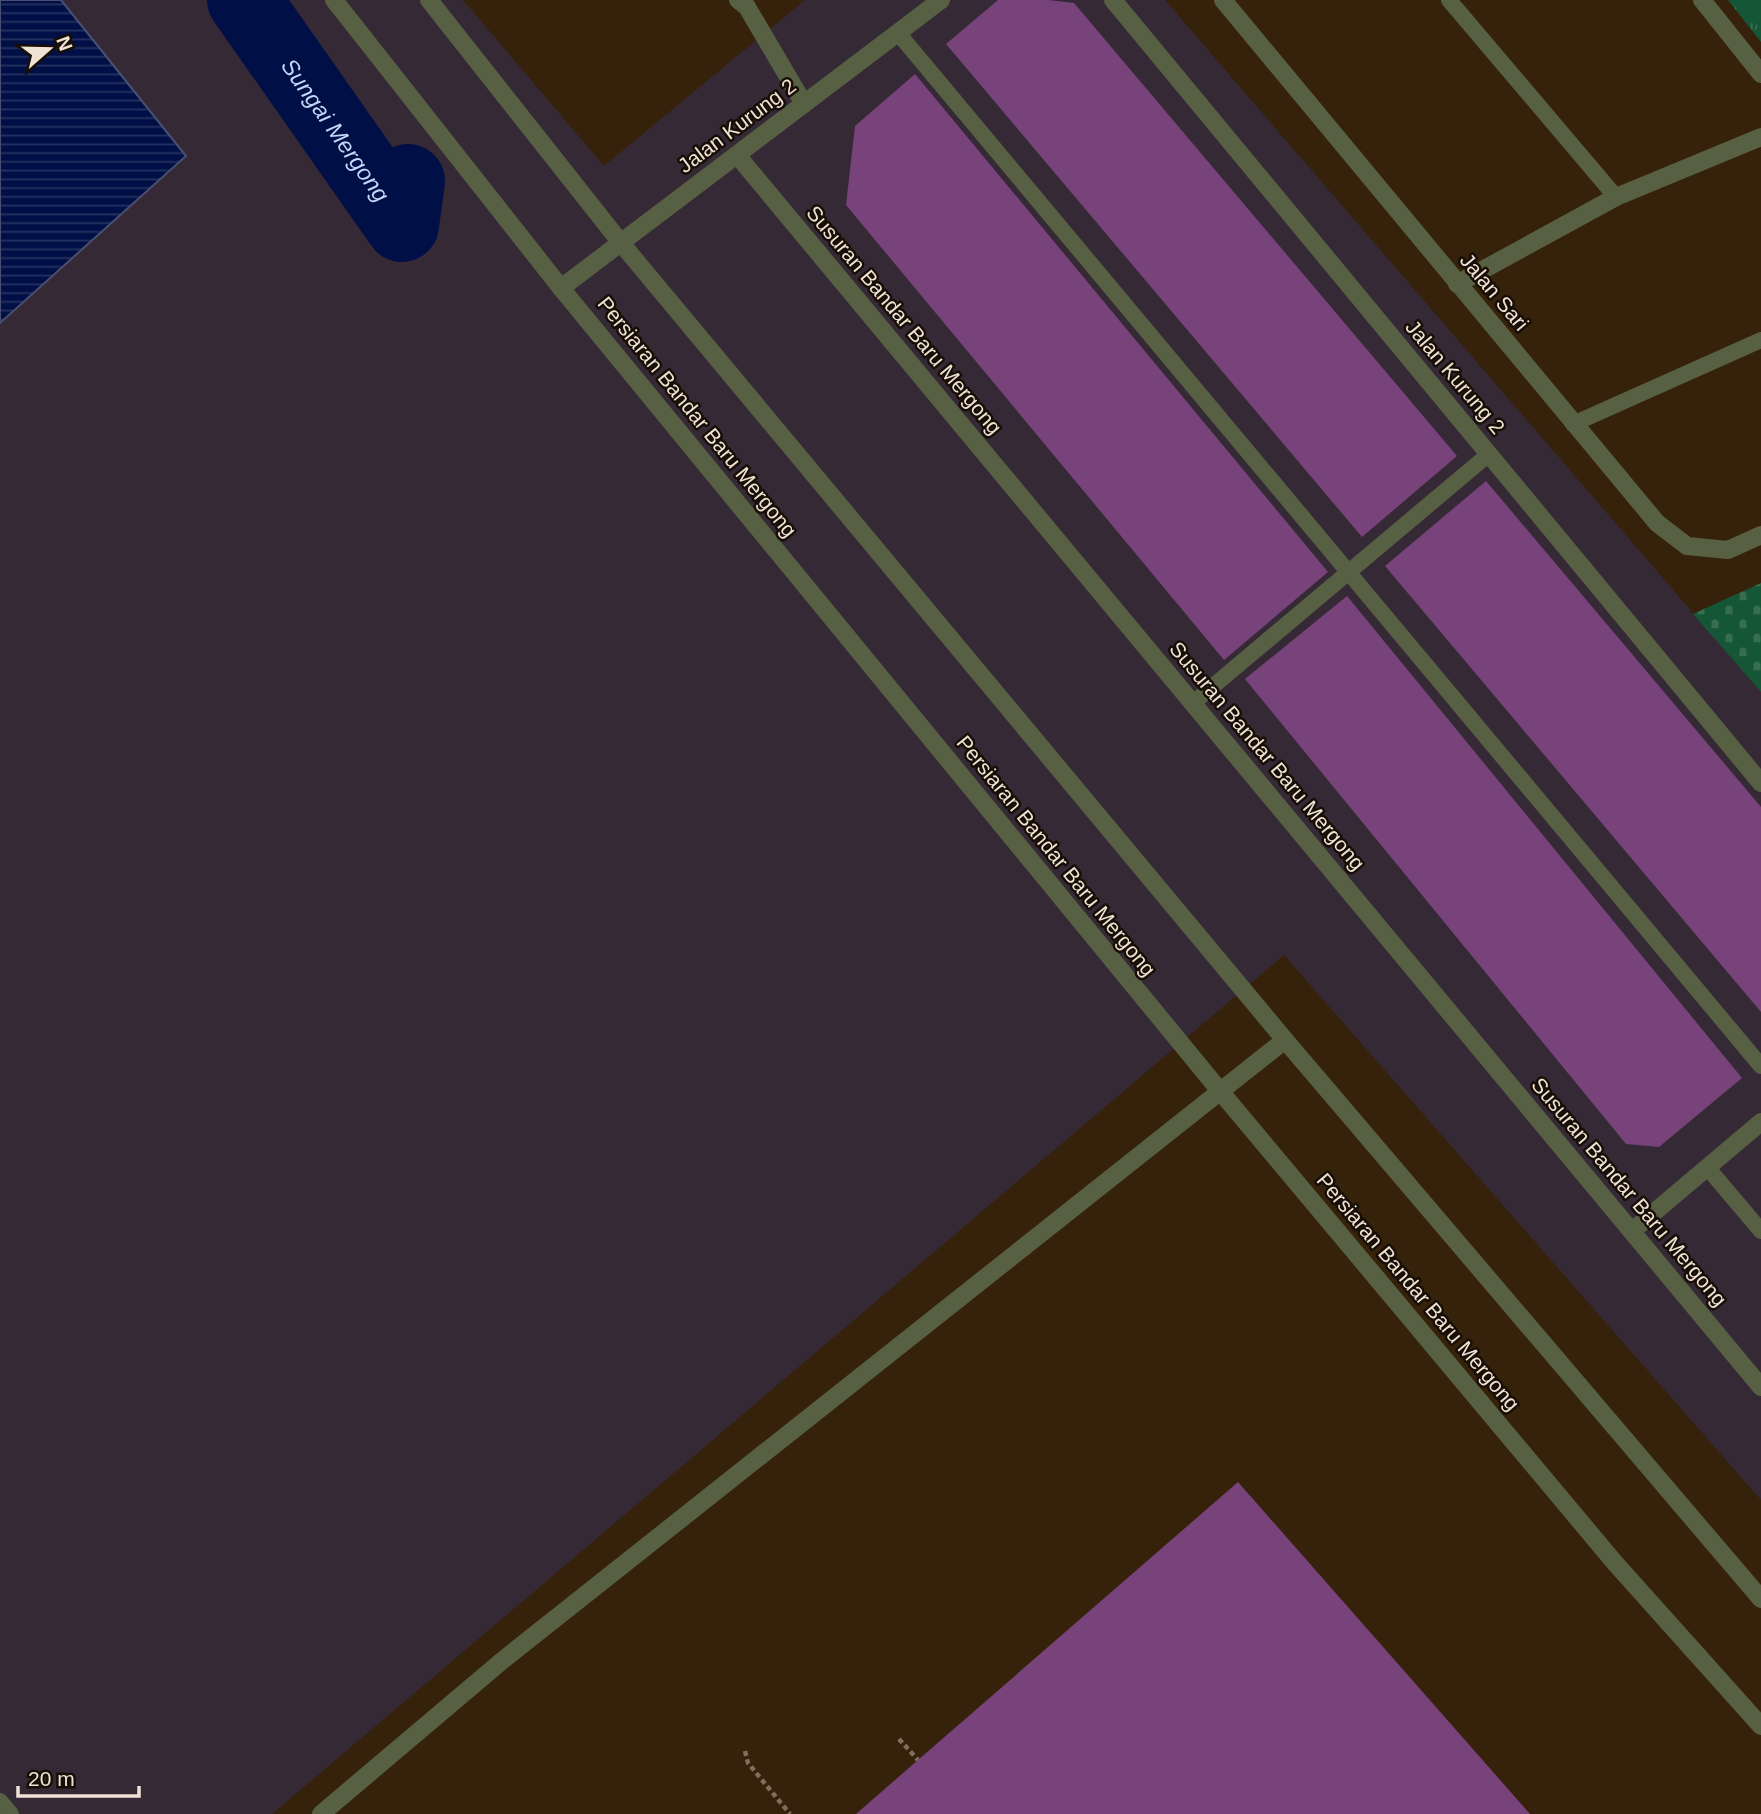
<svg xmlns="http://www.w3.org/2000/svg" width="1761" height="1814" font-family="Arial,sans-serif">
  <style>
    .commercial { fill: #362936 }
    .grass { fill: url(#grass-tufts) }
    .cemetery { fill: url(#cemetery-stones) }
    .water { fill: url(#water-rules); stroke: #484f71; stroke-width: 2 }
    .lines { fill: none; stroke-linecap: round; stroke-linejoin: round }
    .river { stroke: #001046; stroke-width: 74 }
    .building { fill: #77437a }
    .path { stroke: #806f5c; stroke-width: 4.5; stroke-dasharray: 5 3.5; stroke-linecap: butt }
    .service { stroke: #576042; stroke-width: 16 }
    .minor { stroke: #576042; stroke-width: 18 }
    .tertiary { stroke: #576042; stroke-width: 18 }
    .labels { text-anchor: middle; stroke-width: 5; stroke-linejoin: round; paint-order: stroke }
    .street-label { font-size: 21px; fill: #f0e2d5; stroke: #170e05 }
    .water-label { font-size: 23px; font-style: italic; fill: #c2d7fa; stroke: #170e05 }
  </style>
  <defs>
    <pattern id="grass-tufts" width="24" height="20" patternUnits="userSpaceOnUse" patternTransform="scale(1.75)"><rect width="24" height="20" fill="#155636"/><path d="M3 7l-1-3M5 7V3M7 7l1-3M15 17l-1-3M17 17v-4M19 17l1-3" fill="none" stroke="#376e52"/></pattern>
    <pattern id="cemetery-stones" width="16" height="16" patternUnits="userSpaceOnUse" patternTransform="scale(1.75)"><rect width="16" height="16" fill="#155636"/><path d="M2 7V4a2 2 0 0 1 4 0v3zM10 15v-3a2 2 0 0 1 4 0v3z" fill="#376e52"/></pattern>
    <pattern id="water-rules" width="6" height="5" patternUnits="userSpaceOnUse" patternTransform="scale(1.75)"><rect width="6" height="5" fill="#001046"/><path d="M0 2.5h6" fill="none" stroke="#263260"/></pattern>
  </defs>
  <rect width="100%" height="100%" fill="#36220b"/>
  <polygon class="commercial" points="0,0 463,0 604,166 805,0 1165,0 1761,692 1761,1500 1284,955 272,1814 0,1814"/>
  <polygon class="grass" points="1728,0 1761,0 1761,42"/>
  <polygon class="cemetery" points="1761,583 1761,692 1693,614"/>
  <polygon class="water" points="0,0 61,0 186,156 0,323"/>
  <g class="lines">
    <path class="river" id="s1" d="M244,0L402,225L408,181"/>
  </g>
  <g class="building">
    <polygon points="998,0 1048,0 1074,3 1457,456 1362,537 946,44"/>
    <polygon points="915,74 1328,572 1224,660 846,205 855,126"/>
    <polygon points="1486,481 1761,807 1761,1012 1385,566"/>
    <polygon points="1347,596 1742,1078 1659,1147 1626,1144 1245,679"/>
    <polygon points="1238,1482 1530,1814 856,1814 918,1760"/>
  </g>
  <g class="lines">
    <g class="path">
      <polyline points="899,1739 918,1760"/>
      <polyline points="745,1751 748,1763 790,1814"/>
    </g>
    <g class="service">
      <polyline points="1449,0 1616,197"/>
      <polyline points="898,33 1761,1066"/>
      <polyline points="1573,424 1761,340"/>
      <polyline points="1193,703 1489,454"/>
      <polyline points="1707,1167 1761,1231"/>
      <polyline points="0,1801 11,1814"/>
    </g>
    <g class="minor">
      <polyline points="738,0 747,7 804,104"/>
      <polyline points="1113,0 1761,783"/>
      <polyline points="1223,0 1657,523 1687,546 1728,550 1761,535"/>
      <polyline points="1702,0 1761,74"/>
      <polyline points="737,155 1761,1387"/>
      <polyline points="1457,284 1616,197 1761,137"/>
      <polyline points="561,288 941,0"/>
      <polyline points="1632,1231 1761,1122"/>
      <polyline points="321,1814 503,1660 1285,1040"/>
    </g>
    <g class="tertiary">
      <polyline points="334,0 561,288 1220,1091 1615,1563 1761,1726"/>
      <polyline points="429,0 621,243 1285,1040 1761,1599"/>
    </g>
  </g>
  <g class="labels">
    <g class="street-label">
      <text transform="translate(737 126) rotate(-37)" y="7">Jalan Kurung 2</text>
      <text transform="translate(1494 292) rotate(50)" y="7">Jalan Sari</text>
      <text transform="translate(904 320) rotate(50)" y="7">Susuran Bandar Baru Mergong</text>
      <text transform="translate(1455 377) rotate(50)" y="7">Jalan Kurung 2</text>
      <text transform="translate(697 417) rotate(51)" y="7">Persiaran Bandar Baru Mergong</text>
      <text transform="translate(1267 756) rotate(50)" y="7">Susuran Bandar Baru Mergong</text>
      <text transform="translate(1056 856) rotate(51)" y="7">Persiaran Bandar Baru Mergong</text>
      <text transform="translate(1629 1192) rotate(50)" y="7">Susuran Bandar Baru Mergong</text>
      <text transform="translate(1418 1292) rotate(50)" y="7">Persiaran Bandar Baru Mergong</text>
    </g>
    <g class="water-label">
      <text dy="8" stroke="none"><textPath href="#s1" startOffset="159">Sungai Mergong</textPath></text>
    </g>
  </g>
  <g transform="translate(49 49) rotate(70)" stroke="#170e05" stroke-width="5" paint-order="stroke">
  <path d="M0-5L12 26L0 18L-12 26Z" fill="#f0e2d5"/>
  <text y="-10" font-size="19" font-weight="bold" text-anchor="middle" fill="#f0e2d5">N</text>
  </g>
  <path d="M18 1786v10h121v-10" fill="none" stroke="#f0e2d5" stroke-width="3.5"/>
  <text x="28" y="1786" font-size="21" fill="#f0e2d5" stroke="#170e05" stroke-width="5" paint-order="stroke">20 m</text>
</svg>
